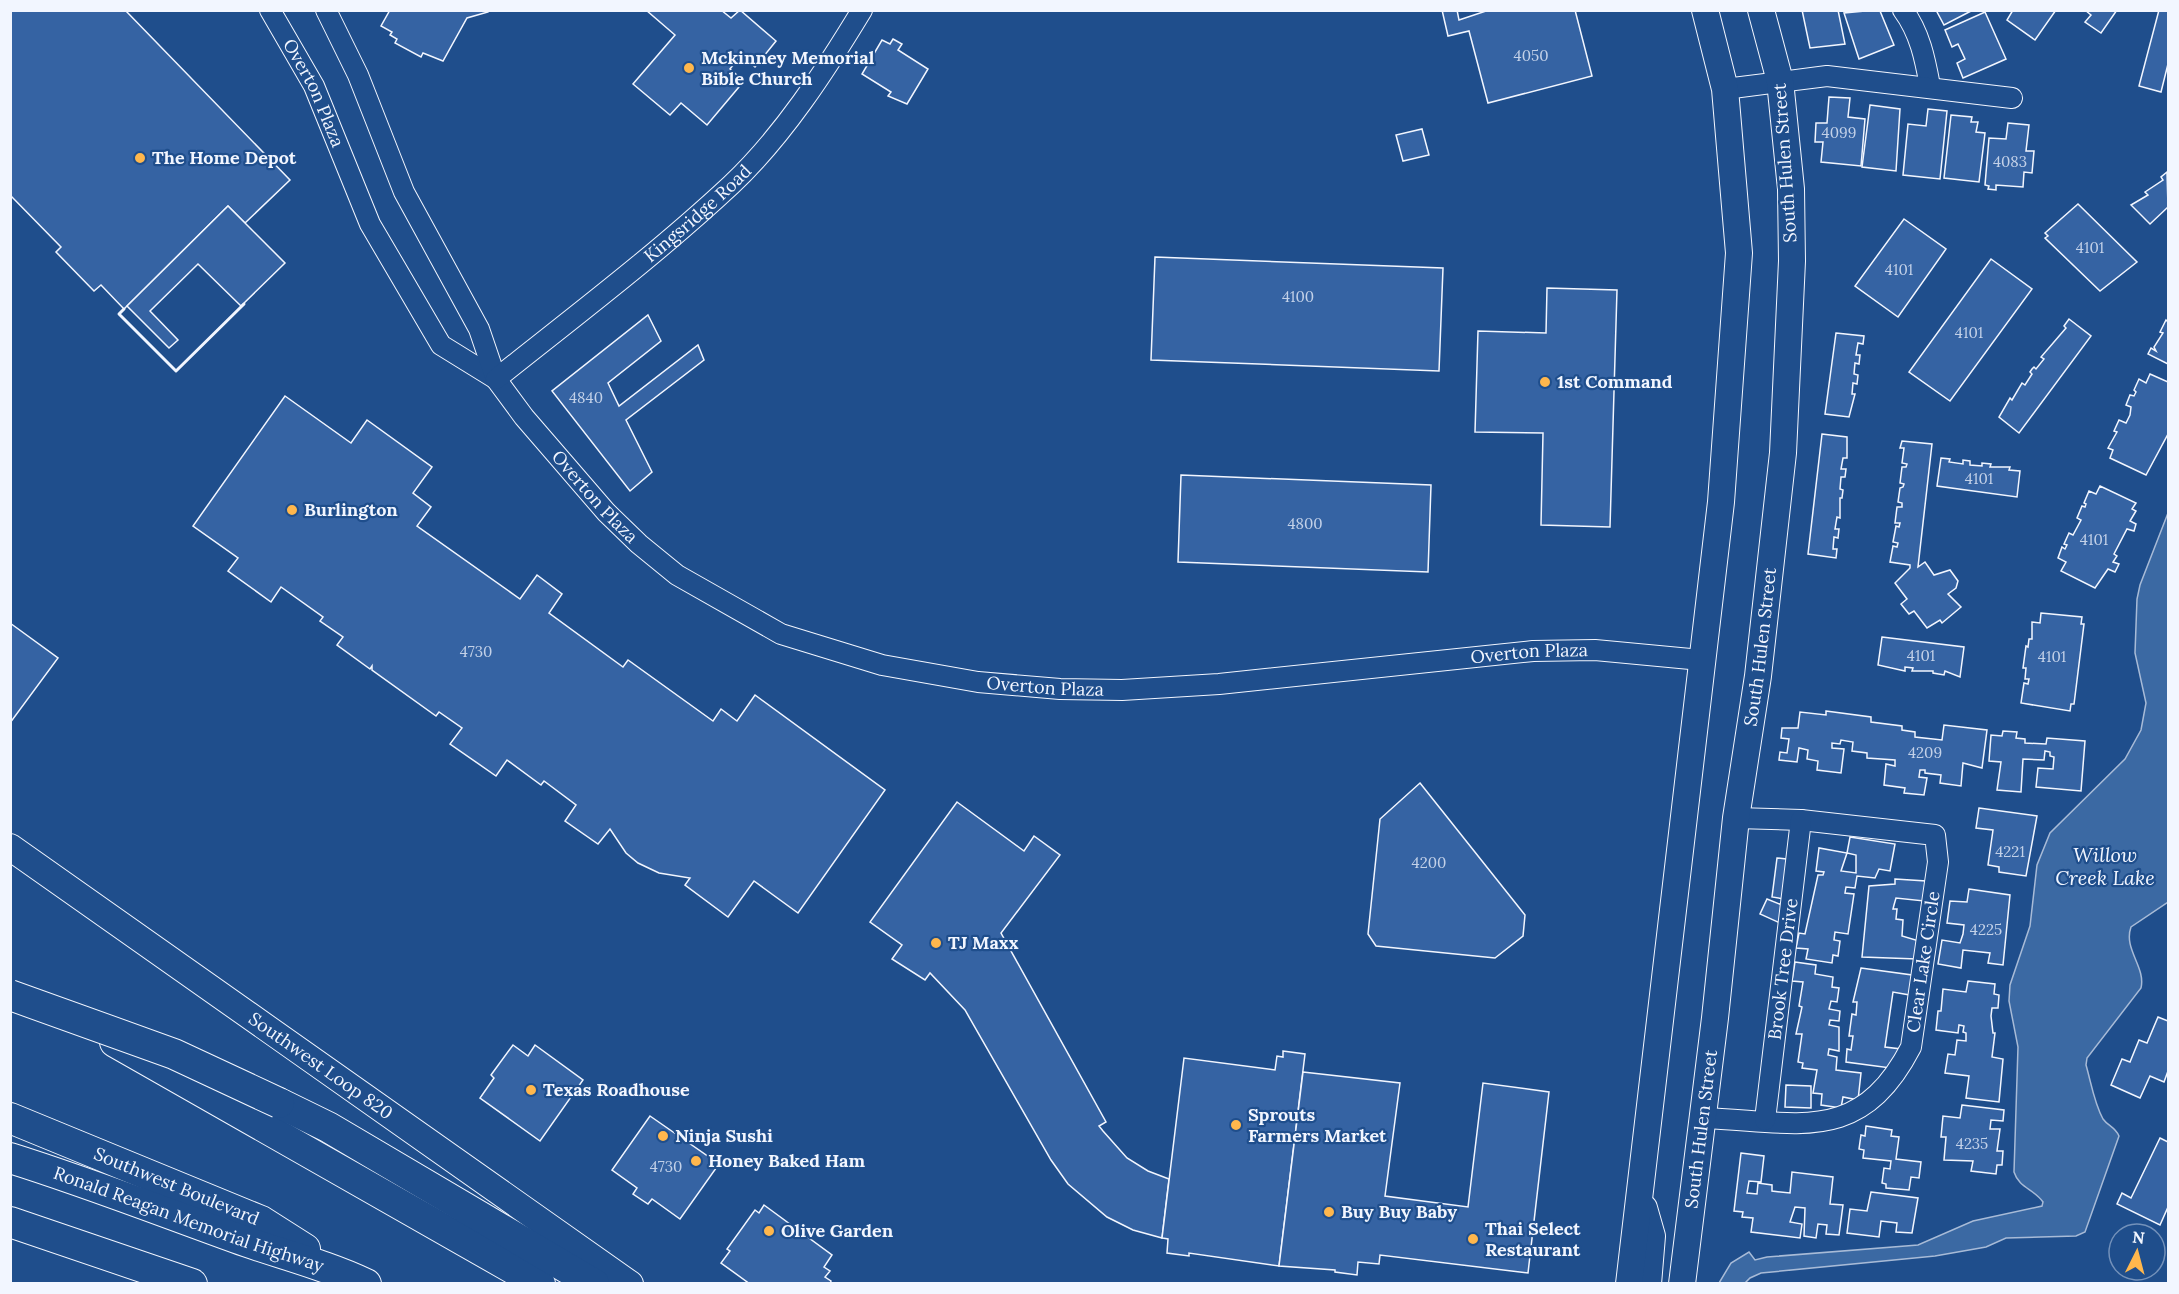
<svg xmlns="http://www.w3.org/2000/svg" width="2179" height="1294" font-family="Lora,serif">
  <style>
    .water { fill: #3b69a3; stroke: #a8bbd7; stroke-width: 1.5 }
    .building { fill: #3563a3; stroke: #f2f6ff; stroke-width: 1.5 }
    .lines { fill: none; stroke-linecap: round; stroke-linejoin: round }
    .minor-casing { stroke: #f2f6ff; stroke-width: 22 }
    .major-casing { stroke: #f2f6ff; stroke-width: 28 }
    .highway-casing { stroke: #f2f6ff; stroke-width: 32 }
    .minor { stroke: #1f4e8c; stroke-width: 20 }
    .major { stroke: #1f4e8c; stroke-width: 26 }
    .highway { stroke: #1f4e8c; stroke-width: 30 }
    .highway-bridge-casing { stroke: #f2f6ff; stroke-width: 32; stroke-linecap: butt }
    .highway-bridge { stroke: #1f4e8c; stroke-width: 30 }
    .wall { stroke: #f2f6ff; stroke-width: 3 }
    .poi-dot { fill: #ffb74d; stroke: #1f4e8c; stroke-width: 2 }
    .labels { text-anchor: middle; stroke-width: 4.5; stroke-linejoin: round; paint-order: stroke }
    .number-label { font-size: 15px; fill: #c3d1e8 }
    .poi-label { font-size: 18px; font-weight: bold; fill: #f2f6ff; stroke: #1f4e8c; text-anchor: start }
    .street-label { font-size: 18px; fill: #f2f6ff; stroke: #1f4e8c }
    .water-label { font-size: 20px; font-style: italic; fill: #f2f6ff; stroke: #1f4e8c }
  </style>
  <rect width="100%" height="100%" fill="#1f4e8c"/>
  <path class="water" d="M2168,513V902L2131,927C2123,949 2146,967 2141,988L2087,1058L2086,1065C2091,1082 2094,1103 2103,1119C2108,1126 2115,1127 2119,1136L2085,1232L2076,1236L2006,1238L1986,1247L1935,1256L1761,1273L1750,1278L1745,1283H1719L1731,1263L1749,1252L1755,1260L1767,1257L1918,1245L1973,1221L2042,1206L2043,1202C2034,1189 2019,1188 2014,1172L2018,1047L2009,1001L2010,985L2030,926L2037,865L2050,833L2125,759L2141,730L2146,703L2135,653L2137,599L2140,585Z"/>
  <g class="building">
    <polygon points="10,10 125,10 290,180 245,223 228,206 124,309 101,285 94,291 56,252 61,247 10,195"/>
    <polygon points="390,10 488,10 488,12 467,18 443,61 423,53 421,57 395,43 397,39 390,35 392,32 381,26"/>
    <polygon points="646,10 721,10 731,18 740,10 776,41 755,67 741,55 730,69 744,81 707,125 681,103 670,115 633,84 675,35"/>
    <polygon points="1442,10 1457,10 1459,20 1489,10 1575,10 1592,76 1488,103 1469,31 1448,36"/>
    <polygon points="1802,10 1838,10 1845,44 1810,48"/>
    <polygon points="1876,10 1880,11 1894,45 1859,59 1844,13"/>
    <polygon points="1936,10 1973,10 1944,25"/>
    <polygon points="2013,10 2056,10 2035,40 2007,20"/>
    <polygon points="2085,10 2117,10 2101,33 2085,22 2091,15"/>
    <polygon points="2159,10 2168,10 2168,64 2161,92 2139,86"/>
    <polygon points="1985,12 2006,59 1963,78 1957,63 1965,59 1958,44 1952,47 1945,30"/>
    <polygon points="893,39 902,44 898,50 928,69 907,104 888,96 891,92 862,74 882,40 890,44"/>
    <polygon points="1829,97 1850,98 1848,117 1865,119 1861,166 1821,162 1823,142 1815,142 1816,123 1827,123"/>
    <polygon points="1870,105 1900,109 1896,171 1862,167"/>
    <polygon points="1928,109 1947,111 1940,179 1903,175 1908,124 1926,126"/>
    <polygon points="1951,115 1972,117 1971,122 1978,122 1976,132 1985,133 1979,182 1944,178"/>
    <polygon points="2008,123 2029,125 2026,151 2034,151 2032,173 2024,172 2023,187 1996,185 1996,190 1988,189 1989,186 1985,185 1989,138 2006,139"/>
    <polygon points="1422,129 1429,155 1403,161 1396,135"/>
    <polygon points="2167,172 2168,207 2150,224 2131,205 2148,195 2145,192 2163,180 2161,177"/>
    <polygon points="2078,204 2137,262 2100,291 2045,238 2048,236 2045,233"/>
    <polygon points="228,206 285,263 241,306 198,264 150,311 178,340 169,348 127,306"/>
    <polygon points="1904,219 1946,249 1898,317 1855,286"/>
    <polygon points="1155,257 1443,268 1439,371 1151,360"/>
    <polygon points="1991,259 2032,289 1950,401 1909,372"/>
    <polygon points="1547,288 1617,290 1610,527 1541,525 1543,433 1475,432 1478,331 1546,333"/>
    <polygon points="648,315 661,341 608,383 619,406 698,345 704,360 626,420 652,472 630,491 552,391"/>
    <polygon points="2069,319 2091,336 2019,433 1999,417 2010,398 2012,400 2022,383 2025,385 2032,374 2030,372 2032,369 2034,367 2036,369 2044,359 2041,357 2066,328 2064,326"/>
    <polygon points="2166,320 2168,322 2168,364 2148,354 2151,348 2156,351 2154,347 2163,333 2160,332"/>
    <polygon points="1836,333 1864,336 1863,344 1858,343 1856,355 1860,355 1859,364 1855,363 1854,374 1858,375 1857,384 1853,383 1852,394 1855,394 1849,417 1825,414"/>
    <polygon points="2150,374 2168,382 2168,434 2146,475 2110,458 2113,450 2108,448 2117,432 2114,431 2119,420 2126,423 2130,415 2131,407 2126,405 2130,395 2134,396 2136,392 2134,390 2139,379 2146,383"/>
    <polygon points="285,396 351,443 367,420 432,467 413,493 431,507 417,526 520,599 537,575 562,594 549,613 623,667 628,660 713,721 721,709 737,721 755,695 885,790 798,913 754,881 728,917 685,885 690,878 659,873 638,863 626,853 610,829 598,844 565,821 576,805 544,781 541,785 507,760 496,776 450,744 462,728 439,712 436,716 372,670 372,666 370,669 337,645 343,637 320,621 323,617 281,587 271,602 228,571 238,558 193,526"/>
    <polygon points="1822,434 1847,437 1847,458 1843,458 1841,469 1846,469 1845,477 1841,477 1840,489 1843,490 1842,498 1840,498 1840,518 1837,517 1835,529 1839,529 1838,538 1834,537 1833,549 1837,549 1836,558 1808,554"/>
    <polygon points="1902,441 1932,444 1918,567 1925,562 1934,575 1950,570 1958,581 1956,588 1948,594 1961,607 1942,623 1940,620 1927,628 1914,611 1909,614 1901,604 1907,599 1895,583 1910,568 1910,565 1890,562 1893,546 1897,547 1898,543 1893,542 1896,526 1899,527 1900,523 1895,523 1897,507 1902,507 1902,503 1898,502 1900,488 1903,487 1904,484 1900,483 1902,467 1906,467 1907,464 1902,463 1904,448 1900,448"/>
    <polygon points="1941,458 1950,459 1949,462 1963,464 1963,460 1970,461 1970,465 1982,466 1982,463 1991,464 1990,467 2010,467 2009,470 2020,471 2017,497 1937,486"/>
    <polygon points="1181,475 1431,485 1428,572 1178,562"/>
    <polygon points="2100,486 2136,503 2132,509 2136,511 2130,521 2136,524 2134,531 2127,529 2114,554 2117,556 2113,562 2119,564 2115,572 2108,569 2095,588 2061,571 2066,562 2058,558 2062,547 2065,549 2067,545 2064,544 2069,533 2073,535 2081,520 2077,518 2082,506 2085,507 2086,504 2084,503 2089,491 2096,494"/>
    <polygon points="2041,613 2082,617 2081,624 2084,624 2074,704 2071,704 2070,711 2021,703 2024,683 2028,684 2029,679 2025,679 2026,668 2023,668 2026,646 2028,647 2029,639 2032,639 2032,622 2040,623"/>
    <polygon points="10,623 58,658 10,723"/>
    <polygon points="1882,637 1964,647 1960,677 1945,671 1944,675 1933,673 1933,671 1912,671 1913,668 1905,667 1905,671 1878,665"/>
    <polygon points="1826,711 1871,717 1871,722 1902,726 1902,730 1915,732 1915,737 1942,740 1944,725 1987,730 1982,768 1963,763 1961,786 1940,783 1941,775 1925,773 1925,770 1920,770 1919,777 1927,778 1924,795 1904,793 1905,788 1884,785 1886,764 1895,766 1895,760 1867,758 1867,753 1852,751 1853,742 1841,740 1840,744 1832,743 1832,748 1844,749 1841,773 1817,770 1818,761 1807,759 1808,750 1799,748 1797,762 1779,760 1780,752 1787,753 1789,739 1781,738 1782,728 1798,728 1800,712 1826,715"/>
    <polygon points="2003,731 2017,732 2016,738 2025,739 2025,743 2046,744 2047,738 2085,741 2081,791 2036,787 2038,768 2053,769 2054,757 2050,756 2050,752 2045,751 2044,760 2023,759 2021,792 1997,790 2001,762 1989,761 1991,735 2002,736"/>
    <polygon points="1420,783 1525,915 1523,936 1495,958 1376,946 1368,934 1380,819"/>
    <polygon points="957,802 1024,851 1034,836 1060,855 1001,933 1106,1122 1099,1126 1103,1131 1127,1158 1148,1171 1169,1179 1162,1238 1133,1230 1107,1217 1068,1184 1051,1160 965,1010 930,973 925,980 892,959 902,945 870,922"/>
    <polygon points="1979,808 2037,816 2026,876 1999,872 1999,867 1988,865 1993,830 1976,828"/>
    <polygon points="1850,837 1895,844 1890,871 1879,869 1875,878 1857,876 1855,888 1846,887 1845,893 1854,894 1848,934 1835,932 1834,940 1840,941 1838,956 1833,955 1832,963 1806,959 1808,949 1796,948 1799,933 1805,934 1818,875 1823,875 1824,872 1816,871 1819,848 1847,853 1841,871 1856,873 1856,855 1847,853"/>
    <polygon points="1777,858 1795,860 1790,900 1772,897"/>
    <polygon points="1895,879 1926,881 1924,901 1896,898 1894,905 1893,909 1897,909 1896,919 1903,920 1902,936 1919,941 1917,959 1862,957 1869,886 1895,884"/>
    <polygon points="1969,889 2010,895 2003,965 1988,963 1990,953 1963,950 1961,968 1938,964 1942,940 1960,943 1963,934 1964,925 1947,923 1950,901 1967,902"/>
    <polygon points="1767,899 1787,907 1780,923 1760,914"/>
    <polygon points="1795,962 1816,965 1815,974 1833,977 1832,987 1839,988 1837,1002 1831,1001 1829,1009 1840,1011 1839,1021 1830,1020 1829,1025 1839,1027 1839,1051 1829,1049 1828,1055 1837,1057 1836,1070 1861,1073 1858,1100 1843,1097 1841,1108 1821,1105 1822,1094 1813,1093 1817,1070 1802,1068 1803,1063 1798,1062 1802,1034 1796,1034 1802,1007 1799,1006 1803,982 1792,981"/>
    <polygon points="1861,968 1912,975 1910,995 1893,992 1885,1047 1901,1049 1898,1069 1846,1062 1847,1049 1851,1050 1853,1036 1849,1036 1852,1014 1856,1015 1857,1002 1853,1002"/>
    <polygon points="1968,981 1995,984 1994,994 1999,995 1998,1008 1992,1008 1991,1016 1993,1033 1995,1033 1992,1057 2003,1059 1999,1102 1966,1098 1969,1076 1945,1073 1948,1054 1955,1055 1957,1040 1966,1041 1966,1033 1963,1032 1964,1026 1959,1025 1958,1033 1936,1030 1938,1011 1941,1011 1943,989 1966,992"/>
    <polygon points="2158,1017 2168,1021 2168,1071 2164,1082 2150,1076 2140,1098 2111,1085 2122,1059 2130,1062 2139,1040 2147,1043"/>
    <polygon points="513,1045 528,1056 535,1045 583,1080 540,1141 480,1098 494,1078 491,1075"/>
    <polygon points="1283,1051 1305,1054 1279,1266 1189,1253 1189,1256 1167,1253 1168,1239 1162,1238 1184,1058 1275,1070 1277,1056 1283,1057"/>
    <polygon points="1303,1072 1400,1083 1385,1196 1468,1207 1483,1083 1549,1092 1528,1273 1380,1255 1379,1264 1358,1262 1357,1275 1335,1272 1335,1270 1279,1266"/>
    <polygon points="1786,1085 1811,1086 1811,1108 1785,1107"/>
    <polygon points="1962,1105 2004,1110 2003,1121 1991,1120 1990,1129 2000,1129 1997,1151 2003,1151 2002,1165 1997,1165 1996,1174 1971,1171 1973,1161 1944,1160 1946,1137 1941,1137 1943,1116 1960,1118"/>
    <polygon points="650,1116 719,1164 680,1219 652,1199 648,1204 633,1194 637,1188 612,1170"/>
    <polygon points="1866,1126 1892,1130 1891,1136 1899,1137 1896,1159 1921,1162 1919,1178 1911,1177 1909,1190 1886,1188 1886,1184 1882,1183 1884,1168 1890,1169 1891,1161 1863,1158 1864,1150 1859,1149 1861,1135 1865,1136"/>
    <polygon points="2160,1138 2168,1142 2168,1207 2160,1225 2117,1204 2122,1193 2131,1198"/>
    <polygon points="1741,1153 1764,1156 1761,1182 1749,1181 1747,1193 1757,1194 1758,1183 1772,1185 1772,1191 1790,1193 1792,1172 1833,1177 1830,1204 1843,1205 1839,1235 1826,1234 1827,1225 1818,1224 1816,1238 1804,1236 1805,1208 1795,1207 1790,1222 1802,1224 1800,1238 1751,1232 1753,1218 1742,1217 1743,1212 1734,1211"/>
    <polygon points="1871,1192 1918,1198 1912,1233 1896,1232 1897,1223 1881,1221 1879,1237 1847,1233 1850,1209 1867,1211"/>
    <polygon points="764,1205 832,1255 824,1267 830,1271 825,1277 831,1281 830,1284 750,1284 721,1263 730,1251 727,1249 755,1210 759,1213"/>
  </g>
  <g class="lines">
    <g class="minor-casing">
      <g id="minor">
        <path id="s1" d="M270,10L314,86L370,224L441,345L496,379"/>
        <path id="s2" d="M326,10L358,75L404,192L479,329L496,379L524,417L606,512L639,544L677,575L781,634L882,665L978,682L1060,689L1122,690L1219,684L1533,651L1595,650L1701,660"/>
        <path d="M1903,10C1920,33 1925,59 1930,86"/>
        <polyline points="1725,89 1827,76 2012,98"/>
        <path id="s3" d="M496,379C575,316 657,254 731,185C783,136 825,71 862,10"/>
        <path id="s4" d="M1702,1118C1797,1121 1859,1147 1911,1047L1938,862L1935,835L1801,820L1736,818"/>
        <path id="s5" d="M1765,1120L1801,820"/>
      </g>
    </g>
    <g class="major-casing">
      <g id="major">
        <path id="s6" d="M10,847L630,1284"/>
        <polyline points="1644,1208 1652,1236 1648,1284"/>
        <polyline points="1629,1284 1721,502 1739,253 1725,89 1705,10"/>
        <path id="s7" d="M1682,1284L1715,1018L1736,818L1758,676L1783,453L1792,261L1791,189L1780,81L1761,10"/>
      </g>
    </g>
    <g class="highway-casing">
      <g id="highway">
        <polyline points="115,1042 540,1284"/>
        <polyline points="279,1103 328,1127 594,1284"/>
        <path id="s8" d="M10,1118L261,1221L305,1249"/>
        <path id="s9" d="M10,1158C87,1182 161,1211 236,1238C280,1254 324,1264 366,1284"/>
        <polyline points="10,1222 192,1284"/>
      </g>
    </g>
    <use href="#minor" class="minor"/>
    <use href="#major" class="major"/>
    <use href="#highway" class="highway"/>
    <g class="highway-bridge-casing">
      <polyline id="highway-bridge" points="10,995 174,1054 279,1103"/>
    </g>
    <use href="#highway-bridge" class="highway-bridge"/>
    <polyline class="wall" points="124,309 119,314 176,371 244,304"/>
  </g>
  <g class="poi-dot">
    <circle cx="689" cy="68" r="6"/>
    <circle cx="140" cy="158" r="6"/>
    <circle cx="1545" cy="382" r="6"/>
    <circle cx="292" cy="510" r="6"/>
    <circle cx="936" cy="943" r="6"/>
    <circle cx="531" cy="1090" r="6"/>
    <circle cx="1236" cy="1125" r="6"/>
    <circle cx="663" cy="1136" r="6"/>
    <circle cx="696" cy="1161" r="6"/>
    <circle cx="1329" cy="1212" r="6"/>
    <circle cx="769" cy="1231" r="6"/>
    <circle cx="1473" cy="1239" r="6"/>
  </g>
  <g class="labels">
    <g class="number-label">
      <text x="1531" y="61">4050</text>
      <text x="1839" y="138">4099</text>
      <text x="2010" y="167">4083</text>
      <text x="2090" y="253">4101</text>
      <text x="1899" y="275">4101</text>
      <text x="1298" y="302">4100</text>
      <text x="1969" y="338">4101</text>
      <text x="586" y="403">4840</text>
      <text x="1979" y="484">4101</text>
      <text x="1305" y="529">4800</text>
      <text x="2094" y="545">4101</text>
      <text x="476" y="657">4730</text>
      <text x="1921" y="661">4101</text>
      <text x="2052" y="662">4101</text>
      <text x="1925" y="758">4209</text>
      <text x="2010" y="857">4221</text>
      <text x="1429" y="868">4200</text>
      <text x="1986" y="935">4225</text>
      <text x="1972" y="1149">4235</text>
      <text x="666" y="1172">4730</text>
    </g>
    <g class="poi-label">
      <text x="701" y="64">Mckinney Memorial<tspan x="701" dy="21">Bible Church</tspan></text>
      <text x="152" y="164">The Home Depot</text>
      <text x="1557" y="388">1st Command</text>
      <text x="304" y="516">Burlington</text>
      <text x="948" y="949">TJ Maxx</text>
      <text x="543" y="1096">Texas Roadhouse</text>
      <text x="1248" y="1121">Sprouts<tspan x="1248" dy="21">Farmers Market</tspan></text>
      <text x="675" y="1142">Ninja Sushi</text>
      <text x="708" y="1167">Honey Baked Ham</text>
      <text x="1341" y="1218">Buy Buy Baby</text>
      <text x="1485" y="1235">Thai Select<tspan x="1485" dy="21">Restaurant</tspan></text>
      <text x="781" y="1237">Olive Garden</text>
    </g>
    <g class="street-label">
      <text dy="6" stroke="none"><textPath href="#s1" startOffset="94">Overton Plaza</textPath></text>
      <text transform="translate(1785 163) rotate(-94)" y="6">South Hulen Street</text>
      <text dy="6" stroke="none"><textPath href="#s3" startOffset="261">Kingsridge Road</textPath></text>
      <text dy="6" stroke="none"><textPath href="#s2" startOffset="561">Overton Plaza</textPath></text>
      <text dy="6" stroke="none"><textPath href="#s7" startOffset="642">South Hulen Street</textPath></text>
      <text dy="6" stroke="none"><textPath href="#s2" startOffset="1551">Overton Plaza</textPath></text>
      <text dy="6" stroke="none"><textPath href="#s2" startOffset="1065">Overton Plaza</textPath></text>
      <text dy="6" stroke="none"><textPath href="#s4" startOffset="327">Clear Lake Circle</textPath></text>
      <text dy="6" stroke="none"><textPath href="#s5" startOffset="152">Brook Tree Drive</textPath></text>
      <text dy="6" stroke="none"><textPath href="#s6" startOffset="380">Southwest Loop 820</textPath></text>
      <text dy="6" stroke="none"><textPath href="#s7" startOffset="156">South Hulen Street</textPath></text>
      <text dy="6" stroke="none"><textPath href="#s8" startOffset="180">Southwest Boulevard</textPath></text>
      <text dy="6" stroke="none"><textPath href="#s9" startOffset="189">Ronald Reagan Memorial Highway</textPath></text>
    </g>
    <g class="water-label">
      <text x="2105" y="862">Willow<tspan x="2105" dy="23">Creek Lake</tspan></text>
    </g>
  </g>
  <rect width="2179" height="1294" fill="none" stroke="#f2f6ff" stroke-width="24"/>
  <g transform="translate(2137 1252) rotate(6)"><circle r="28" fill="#1f4e8c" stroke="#7391ba" stroke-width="1.5"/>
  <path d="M0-4.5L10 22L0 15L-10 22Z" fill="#ffb74d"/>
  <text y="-9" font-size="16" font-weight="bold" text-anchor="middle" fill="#f2f6ff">N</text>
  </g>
</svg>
